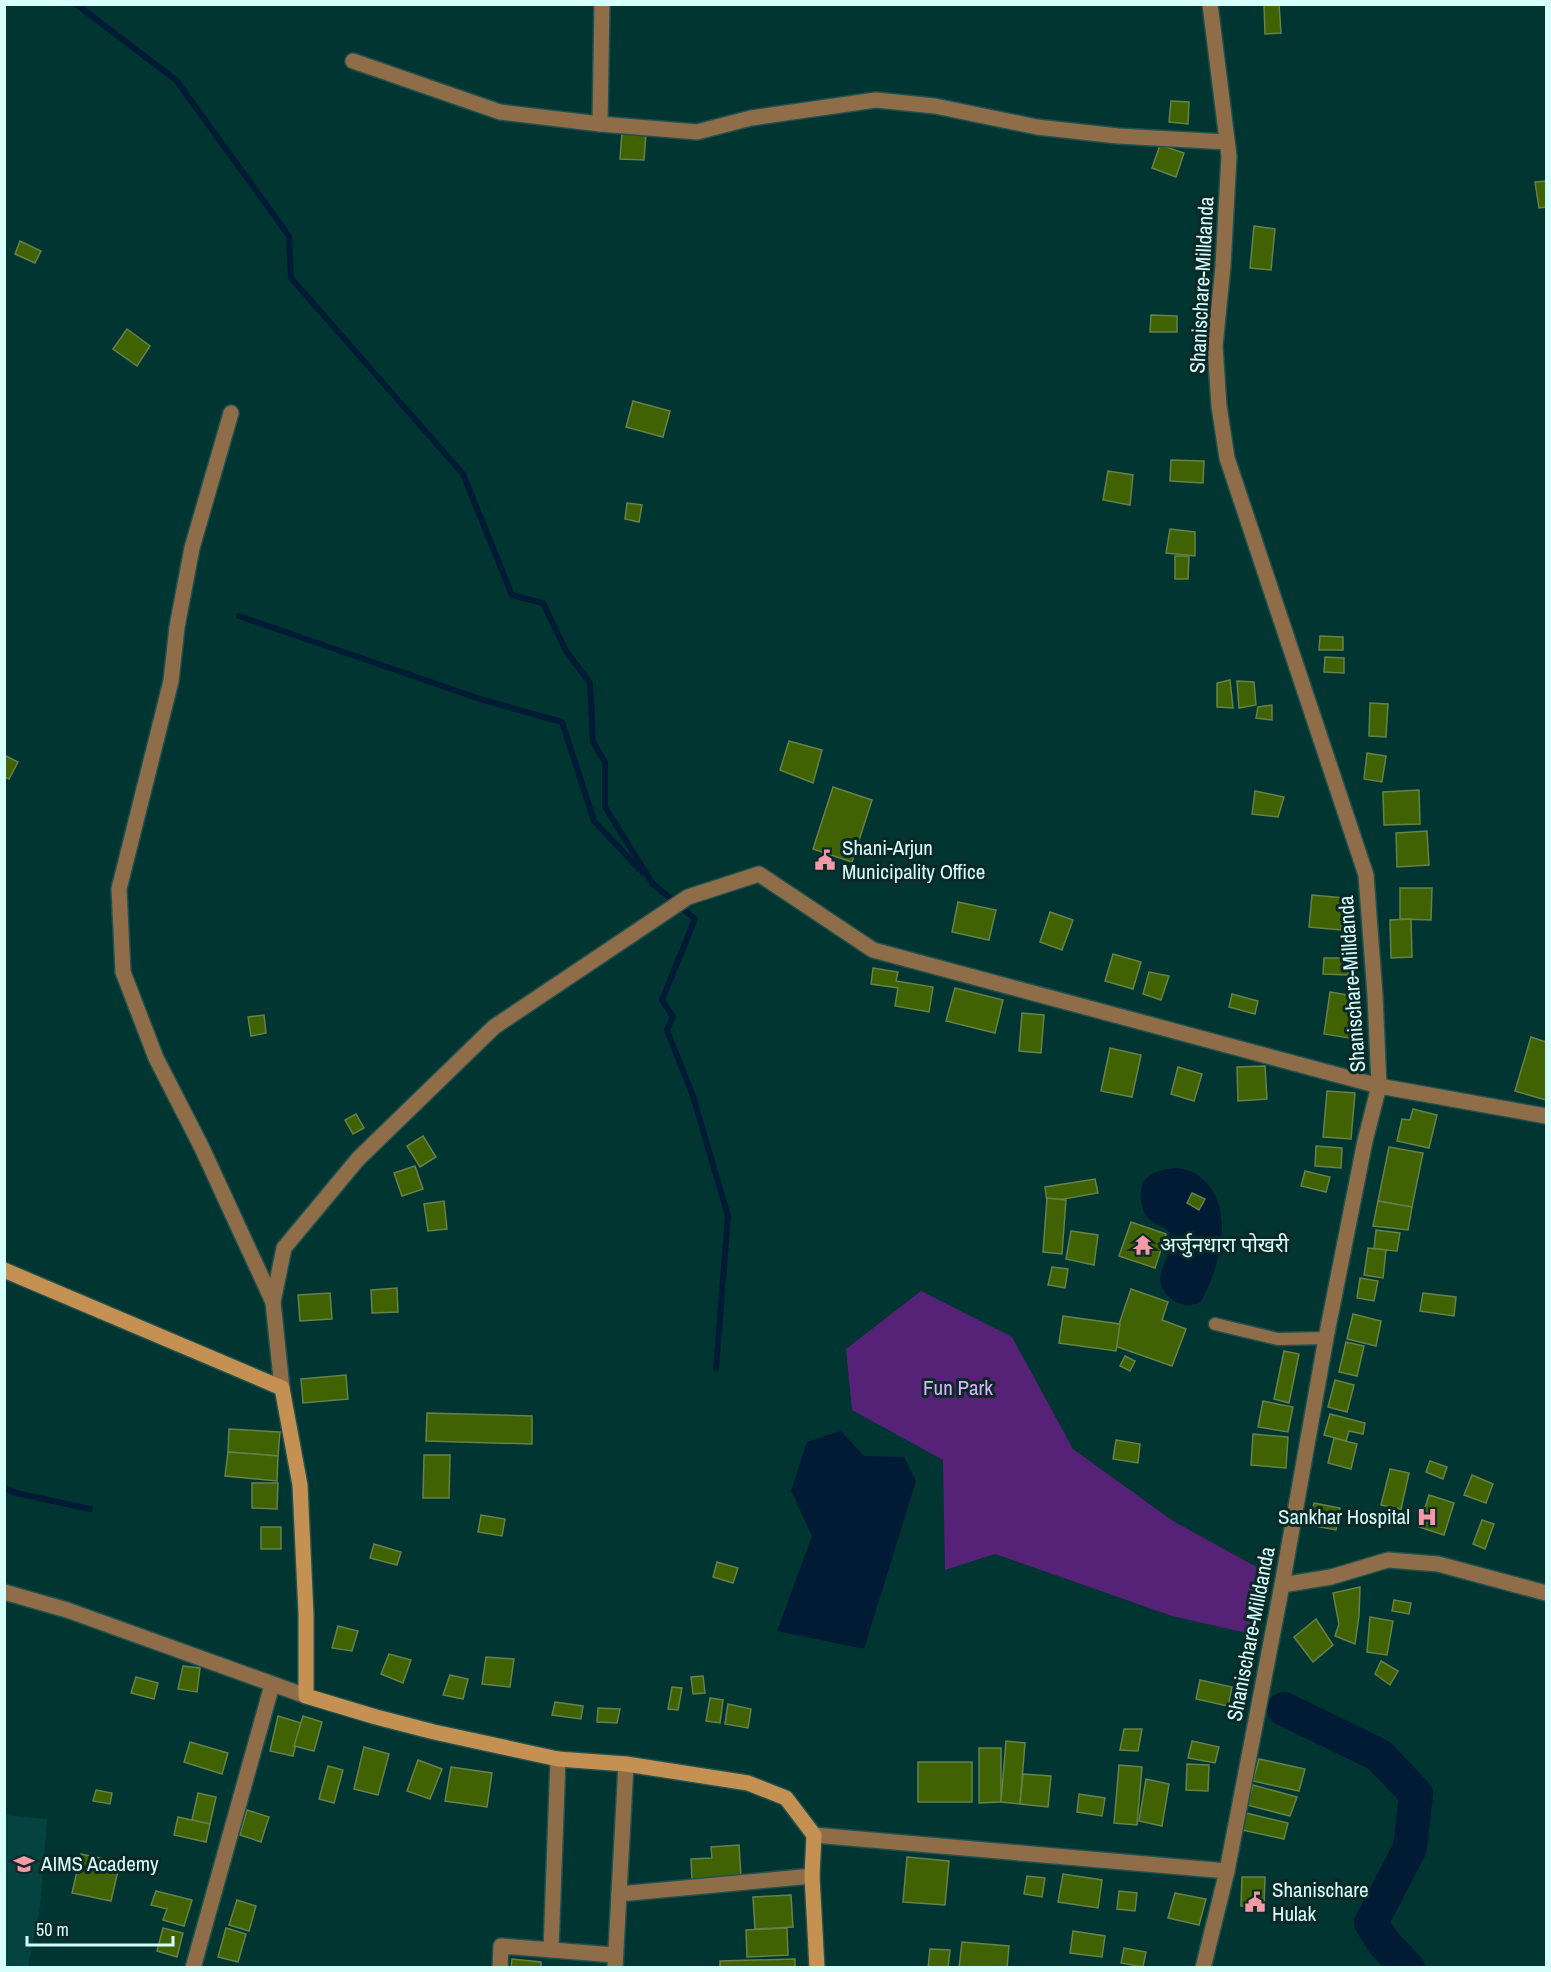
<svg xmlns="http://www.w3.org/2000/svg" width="1551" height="1972" font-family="'Archivo Narrow','Noto Sans Devanagari',sans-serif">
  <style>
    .built { fill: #054340 }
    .green { fill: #562277 }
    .water { fill: #011b34 }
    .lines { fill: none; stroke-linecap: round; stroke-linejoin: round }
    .stream { stroke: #011b34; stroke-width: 6 }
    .river { stroke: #011b34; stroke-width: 34 }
    .building { fill: #406202; stroke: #66814a; stroke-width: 1.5 }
    .lane-casing { stroke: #1f514e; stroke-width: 15 }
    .street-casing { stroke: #1f514e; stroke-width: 18 }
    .secondary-casing { stroke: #1f514e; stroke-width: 18 }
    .lane { stroke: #8e6d48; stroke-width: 12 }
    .street { stroke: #8e6d48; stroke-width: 15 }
    .secondary { stroke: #c59152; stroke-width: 15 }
    .labels { text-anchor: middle; stroke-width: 6; stroke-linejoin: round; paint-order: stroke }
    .street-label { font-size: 21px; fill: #d6fffb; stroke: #0c2827 }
    .poi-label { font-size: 21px; fill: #d6fffb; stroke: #0c2827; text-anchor: start }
    .park-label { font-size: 21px; fill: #dcb3fc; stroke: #0c2827 }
  </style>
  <rect width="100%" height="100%" fill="#013532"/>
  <polygon class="built" points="5,1815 47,1819 40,1908 28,1967 5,1967"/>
  <polygon class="green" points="921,1291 1012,1337 1073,1449 1173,1521 1264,1571 1251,1634 1172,1616 995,1554 945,1570 943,1460 852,1410 846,1349"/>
  <g class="water">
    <path d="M1176,1168C1182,1169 1189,1170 1194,1173C1239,1199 1221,1267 1200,1303C1190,1306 1183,1307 1174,1301C1143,1279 1175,1258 1171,1237C1170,1227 1157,1226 1150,1220C1144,1215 1142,1207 1141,1200C1139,1175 1154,1170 1176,1168Z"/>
    <polygon points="841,1431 864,1456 904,1457 916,1481 864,1649 777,1631 812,1536 791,1491 807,1442"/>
  </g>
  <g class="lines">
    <g class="stream">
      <polyline points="76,4 176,80 289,236 291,278 463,474 512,595 543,603 566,651 590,683 593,742 605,762 605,807 653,884"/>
      <polyline points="239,616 480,699 562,722 594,821 643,873"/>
      <polyline points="652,883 695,919 662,1000 673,1017 667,1030 693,1096 728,1216 716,1368"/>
      <polyline points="4,1488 16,1493 90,1509"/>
    </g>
    <polyline class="river" points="1284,1709 1379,1755 1416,1794 1410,1848 1371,1923 1384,1943 1408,1968"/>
  </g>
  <g class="building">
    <polygon points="1264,4 1279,4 1281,33 1265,34"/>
    <polygon points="1171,101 1189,102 1188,124 1169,122"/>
    <polygon points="622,132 646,134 644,160 620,159"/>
    <polygon points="1160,145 1184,153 1176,177 1152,168"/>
    <polygon points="1546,181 1546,207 1539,208 1535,182"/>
    <polygon points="1254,226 1275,229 1271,270 1250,268"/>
    <polygon points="20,241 41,251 35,263 15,254"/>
    <polygon points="1151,315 1177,316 1177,332 1150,332"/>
    <polygon points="127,329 150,346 137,366 113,349"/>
    <polygon points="633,401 670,411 663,437 626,427"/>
    <polygon points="1171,460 1204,461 1203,483 1170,481"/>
    <polygon points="1108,471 1133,475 1130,505 1103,500"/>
    <polygon points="627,503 642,505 639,522 625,519"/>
    <polygon points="1170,529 1195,532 1195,556 1166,553"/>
    <polygon points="1175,556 1189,556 1188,579 1175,579"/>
    <polygon points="1320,636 1343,637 1343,650 1319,650"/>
    <polygon points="1325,657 1344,658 1344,673 1324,672"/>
    <polygon points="1230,680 1233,708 1217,707 1217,683"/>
    <polygon points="1237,681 1254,682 1256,705 1239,708"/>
    <polygon points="1370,703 1388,704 1386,737 1369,736"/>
    <polygon points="1272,705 1272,720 1256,718 1258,707"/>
    <polygon points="789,741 822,750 813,783 780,770"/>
    <polygon points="1367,753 1386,756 1382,782 1364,779"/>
    <polygon points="4,755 18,762 9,779 4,777"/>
    <polygon points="833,787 872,800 852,862 813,849"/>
    <polygon points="1419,790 1420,824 1384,825 1383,792"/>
    <polygon points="1255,791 1284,797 1278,817 1252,814"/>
    <polygon points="1427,831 1429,865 1397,867 1396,833"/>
    <polygon points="1400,888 1432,888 1431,920 1400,919"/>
    <polygon points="1312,895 1344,898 1341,930 1309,927"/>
    <polygon points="958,902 996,910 989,940 952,932"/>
    <polygon points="1050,912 1073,920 1062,950 1040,942"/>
    <polygon points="1411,919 1412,957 1391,958 1390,920"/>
    <polygon points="1113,954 1141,962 1133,989 1105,981"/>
    <polygon points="1324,958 1349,958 1348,975 1323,974"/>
    <polygon points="873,968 898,972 896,981 933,987 929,1012 895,1006 898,988 871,984"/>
    <polygon points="1149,972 1169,976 1161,1000 1143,994"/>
    <polygon points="955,988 1003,1000 995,1033 946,1021"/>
    <polygon points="1330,992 1361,997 1355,1039 1324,1034"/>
    <polygon points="1232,994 1258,1001 1255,1014 1229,1007"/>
    <polygon points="1022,1013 1044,1015 1041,1053 1019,1051"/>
    <polygon points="264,1015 266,1033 251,1036 248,1017"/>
    <polygon points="1531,1037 1546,1042 1546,1100 1515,1091"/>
    <polygon points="1110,1048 1141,1055 1132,1097 1101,1091"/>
    <polygon points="1265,1066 1267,1099 1238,1101 1237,1067"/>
    <polygon points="1178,1067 1202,1074 1194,1101 1171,1094"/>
    <polygon points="1327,1091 1355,1093 1351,1139 1323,1137"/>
    <polygon points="1413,1109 1437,1115 1429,1148 1397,1141 1402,1119 1410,1120"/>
    <polygon points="356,1114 364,1128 353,1134 345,1120"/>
    <polygon points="423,1136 436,1157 420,1167 407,1146"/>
    <polygon points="1316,1146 1342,1148 1341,1168 1315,1166"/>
    <polygon points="1389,1147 1423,1153 1412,1207 1378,1201"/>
    <polygon points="415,1166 423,1189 402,1196 394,1173"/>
    <polygon points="1305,1171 1330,1177 1326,1192 1301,1186"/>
    <polygon points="1095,1179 1098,1193 1047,1202 1045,1187"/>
    <polygon points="1192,1193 1205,1199 1199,1210 1187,1203"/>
    <polygon points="1047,1198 1066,1200 1062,1254 1043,1252"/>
    <polygon points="444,1201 447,1229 428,1231 424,1204"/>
    <polygon points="1378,1201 1412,1207 1408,1230 1373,1226"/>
    <polygon points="1131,1222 1166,1234 1155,1268 1119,1256"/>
    <polygon points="1376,1230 1400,1233 1397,1251 1374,1249"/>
    <polygon points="1071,1231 1098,1235 1094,1265 1066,1259"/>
    <polygon points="1368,1248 1386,1250 1383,1278 1364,1275"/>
    <polygon points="1052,1267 1068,1269 1065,1288 1048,1285"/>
    <polygon points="1360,1278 1378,1281 1374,1301 1357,1298"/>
    <polygon points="397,1288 398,1312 372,1313 371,1290"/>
    <polygon points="1131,1289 1168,1302 1162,1320 1186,1329 1172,1366 1112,1345"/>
    <polygon points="330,1293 332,1319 300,1321 298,1295"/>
    <polygon points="1423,1293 1456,1297 1454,1316 1420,1311"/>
    <polygon points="1353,1314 1381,1321 1376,1346 1347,1339"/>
    <polygon points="1063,1316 1120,1324 1116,1351 1059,1343"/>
    <polygon points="1346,1342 1364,1346 1357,1376 1339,1372"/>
    <polygon points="1284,1351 1299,1354 1289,1403 1274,1399"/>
    <polygon points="1125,1356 1135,1361 1130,1371 1120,1366"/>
    <polygon points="346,1375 348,1399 303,1403 301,1379"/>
    <polygon points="1335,1380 1354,1385 1347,1412 1328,1407"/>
    <polygon points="1263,1401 1293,1407 1288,1432 1258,1427"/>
    <polygon points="427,1413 532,1416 532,1444 426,1441"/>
    <polygon points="1330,1414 1365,1423 1363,1434 1349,1431 1346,1441 1324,1435"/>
    <polygon points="229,1429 280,1432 278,1456 228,1452"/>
    <polygon points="1253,1434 1288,1437 1286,1468 1251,1465"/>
    <polygon points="1334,1438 1357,1444 1351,1469 1328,1463"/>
    <polygon points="1116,1440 1140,1444 1138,1463 1113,1459"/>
    <polygon points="228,1452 278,1456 277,1481 225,1476"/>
    <polygon points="424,1455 450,1455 449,1498 423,1498"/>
    <polygon points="1430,1461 1447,1467 1443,1479 1426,1472"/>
    <polygon points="1390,1469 1409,1473 1401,1509 1381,1505"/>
    <polygon points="1472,1475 1493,1484 1486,1503 1464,1495"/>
    <polygon points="252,1483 278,1483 277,1509 252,1508"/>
    <polygon points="1429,1495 1454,1503 1444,1535 1419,1527"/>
    <polygon points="1314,1503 1340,1508 1336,1530 1309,1525"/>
    <polygon points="481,1515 505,1519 502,1536 478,1532"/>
    <polygon points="1482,1520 1494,1524 1485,1549 1473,1544"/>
    <rect x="261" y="1527" width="20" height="22"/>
    <polygon points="374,1544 401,1552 397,1565 370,1558"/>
    <polygon points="717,1562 738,1568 733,1583 713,1577"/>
    <polygon points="1360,1587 1359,1616 1355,1644 1335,1636 1339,1624 1333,1593"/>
    <polygon points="1394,1600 1411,1603 1409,1614 1392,1611"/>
    <polygon points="1370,1617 1393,1621 1387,1655 1367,1652"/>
    <polygon points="1316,1619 1333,1645 1313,1662 1294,1637"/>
    <polygon points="338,1626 358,1631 352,1651 332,1648"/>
    <polygon points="389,1654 411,1660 403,1683 381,1674"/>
    <polygon points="486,1657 514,1659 510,1687 482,1684"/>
    <polygon points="1381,1661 1398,1671 1390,1685 1375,1674"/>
    <polygon points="183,1666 200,1668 197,1692 178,1689"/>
    <polygon points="450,1675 468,1679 463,1699 443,1695"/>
    <polygon points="703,1676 705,1693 693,1694 691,1677"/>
    <polygon points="136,1677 158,1683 154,1699 131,1693"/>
    <polygon points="1200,1680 1232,1687 1228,1706 1196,1699"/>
    <polygon points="672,1687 682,1688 678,1710 668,1709"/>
    <polygon points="710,1698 723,1700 720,1723 706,1721"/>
    <polygon points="555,1702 583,1706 581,1719 552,1715"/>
    <polygon points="728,1704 751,1709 748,1728 725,1724"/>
    <polygon points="598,1708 620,1709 617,1723 597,1722"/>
    <polygon points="278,1716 301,1723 293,1756 270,1751"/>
    <polygon points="303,1716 322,1722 314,1751 294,1746"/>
    <polygon points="1124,1729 1142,1729 1138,1751 1120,1750"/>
    <polygon points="1006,1741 1025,1743 1020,1804 1001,1802"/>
    <polygon points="1192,1741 1219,1747 1215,1763 1188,1758"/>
    <polygon points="190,1742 228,1753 222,1774 184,1762"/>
    <polygon points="364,1747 389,1754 378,1795 354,1789"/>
    <polygon points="979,1748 1001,1748 1001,1802 979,1803"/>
    <polygon points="1259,1759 1305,1769 1299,1791 1253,1781"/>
    <polygon points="418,1760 442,1769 430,1799 407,1791"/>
    <rect x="918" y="1762" width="54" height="40"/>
    <polygon points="1187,1764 1209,1765 1208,1791 1186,1790"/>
    <polygon points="1119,1765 1142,1767 1137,1825 1114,1823"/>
    <polygon points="328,1766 343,1770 334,1803 319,1799"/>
    <polygon points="451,1767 492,1773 487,1807 445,1801"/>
    <polygon points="1023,1774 1051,1776 1048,1807 1020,1804"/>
    <polygon points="1146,1779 1169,1784 1162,1826 1139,1821"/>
    <polygon points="1253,1785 1297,1797 1290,1816 1247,1805"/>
    <polygon points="96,1790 112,1793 110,1804 93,1801"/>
    <polygon points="198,1793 216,1797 210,1824 192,1820"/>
    <polygon points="1079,1794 1105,1798 1102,1816 1077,1812"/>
    <polygon points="247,1810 269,1817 261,1842 240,1835"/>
    <polygon points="1246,1813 1288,1823 1284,1839 1242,1830"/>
    <polygon points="178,1817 210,1824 206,1842 174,1835"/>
    <polygon points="739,1845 741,1878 692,1881 691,1859 712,1858 711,1847"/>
    <polygon points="81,1854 120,1862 111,1901 72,1893"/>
    <polygon points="907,1857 949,1861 945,1905 903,1902"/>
    <polygon points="1063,1874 1102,1880 1098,1908 1058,1902"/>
    <polygon points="1027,1876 1045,1878 1042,1897 1024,1894"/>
    <polygon points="1242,1877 1265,1877 1264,1906 1241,1906"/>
    <polygon points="156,1891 192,1900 184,1926 163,1920 167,1909 151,1905"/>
    <polygon points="1119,1891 1137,1893 1135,1911 1117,1909"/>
    <polygon points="1175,1893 1206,1899 1199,1925 1168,1918"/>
    <polygon points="791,1895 793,1927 755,1929 753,1897"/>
    <polygon points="237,1900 256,1906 249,1931 229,1925"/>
    <polygon points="163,1928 183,1933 177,1957 157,1951"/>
    <polygon points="226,1928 246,1934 238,1962 218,1957"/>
    <polygon points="787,1928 788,1955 747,1957 746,1930"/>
    <polygon points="1073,1931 1105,1936 1102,1957 1070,1953"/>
    <polygon points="962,1942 1009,1946 1007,1968 959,1968"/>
    <polygon points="1124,1948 1146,1952 1143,1967 1121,1963"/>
    <polygon points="930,1949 950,1950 948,1968 928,1968"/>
    <polygon points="512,1959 541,1962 541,1968 511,1968"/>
    <polygon points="795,1959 795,1968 720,1968 720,1961"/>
  </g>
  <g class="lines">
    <g class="lane-casing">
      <polyline id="lane" points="1215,1324 1278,1339 1326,1338"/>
    </g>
    <g class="street-casing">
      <g id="street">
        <polyline points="602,4 600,124 697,132 751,118 876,100 935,106 1037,127 1118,136 1227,142"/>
        <polyline points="353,61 500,112 600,124"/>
        <polyline points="231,413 192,548 177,627 171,681 119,889 123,972 156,1058 201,1146 273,1302"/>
        <polyline points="282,1388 273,1302 284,1248 358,1159 494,1027 688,897 759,874 873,950 1379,1086 1546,1116"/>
        <polyline points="1282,1585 1331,1577 1388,1560 1438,1564 1546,1593"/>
        <polyline points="4,1592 67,1610 306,1696"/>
        <polyline points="814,1835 1227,1871"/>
        <polyline points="619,1894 812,1876"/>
        <polyline points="551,1950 558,1759"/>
        <polyline points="193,1968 272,1685"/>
        <polyline points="500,1968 501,1946 615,1955"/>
        <polyline points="615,1968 626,1764"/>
        <polyline points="1203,1968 1227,1871 1282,1585 1326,1338 1365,1141 1379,1086 1375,995 1366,875 1227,458 1219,406 1215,346 1223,266 1229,156 1210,4"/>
      </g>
    </g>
    <g class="secondary-casing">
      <polyline id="secondary" points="4,1270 282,1388 300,1485 306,1614 306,1696 376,1717 434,1732 558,1759 626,1764 748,1783 786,1798 814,1835 812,1876 817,1968"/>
    </g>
    <use href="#lane" class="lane"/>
    <use href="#street" class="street"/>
    <use href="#secondary" class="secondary"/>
  </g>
  <defs>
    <g id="civic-bare" transform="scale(1.62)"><path d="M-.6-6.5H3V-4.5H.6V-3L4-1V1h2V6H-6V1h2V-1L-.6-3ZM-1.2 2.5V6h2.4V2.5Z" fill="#f39aa8" stroke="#0c2827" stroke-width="2.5" paint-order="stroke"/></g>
    <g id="temple-bare" transform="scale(1.62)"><path d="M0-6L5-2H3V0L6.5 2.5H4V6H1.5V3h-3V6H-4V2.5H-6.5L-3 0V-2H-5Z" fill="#f39aa8" stroke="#0c2827" stroke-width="2.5" paint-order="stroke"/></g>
    <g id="hospital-bare" transform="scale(1.62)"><path d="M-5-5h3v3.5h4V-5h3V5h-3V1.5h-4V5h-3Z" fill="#f39aa8" stroke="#0c2827" stroke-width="2.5" paint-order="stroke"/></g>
    <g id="school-bare" transform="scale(1.62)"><path d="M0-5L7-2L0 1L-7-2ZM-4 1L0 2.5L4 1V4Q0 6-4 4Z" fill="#f39aa8" stroke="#0c2827" stroke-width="2.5" paint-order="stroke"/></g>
  </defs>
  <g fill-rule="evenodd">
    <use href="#civic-bare" x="825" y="860"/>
    <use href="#temple-bare" x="1143" y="1245"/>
    <use href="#hospital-bare" x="1427" y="1517"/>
    <use href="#school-bare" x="24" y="1864"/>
    <use href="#civic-bare" x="1255" y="1902"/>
  </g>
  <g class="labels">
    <g class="street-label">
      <text transform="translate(1202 285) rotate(-87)" y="7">Shanischare-Milldanda</text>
      <text transform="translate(1352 984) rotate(-94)" y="7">Shanischare-Milldanda</text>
      <text transform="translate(1251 1634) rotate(-79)" y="7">Shanischare-Milldanda</text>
    </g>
    <g class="poi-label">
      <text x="842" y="855">Shani-Arjun<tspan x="842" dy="24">Municipality Office</tspan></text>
      <text x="1160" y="1252">अर्जुनधारा पोखरी</text>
      <text x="1410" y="1524" text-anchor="end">Sankhar Hospital</text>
      <text x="41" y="1871">AIMS Academy</text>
      <text x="1272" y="1897">Shanischare<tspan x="1272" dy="24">Hulak</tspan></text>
    </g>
    <g class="park-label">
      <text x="958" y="1395">Fun Park</text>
    </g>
  </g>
  <rect width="1551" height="1972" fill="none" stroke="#d6fffb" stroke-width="12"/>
  <path d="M27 1936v9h146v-9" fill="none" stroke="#d6fffb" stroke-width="3"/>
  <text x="36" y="1936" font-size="18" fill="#d6fffb" stroke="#0c2827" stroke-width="4.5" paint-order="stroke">50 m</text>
</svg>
